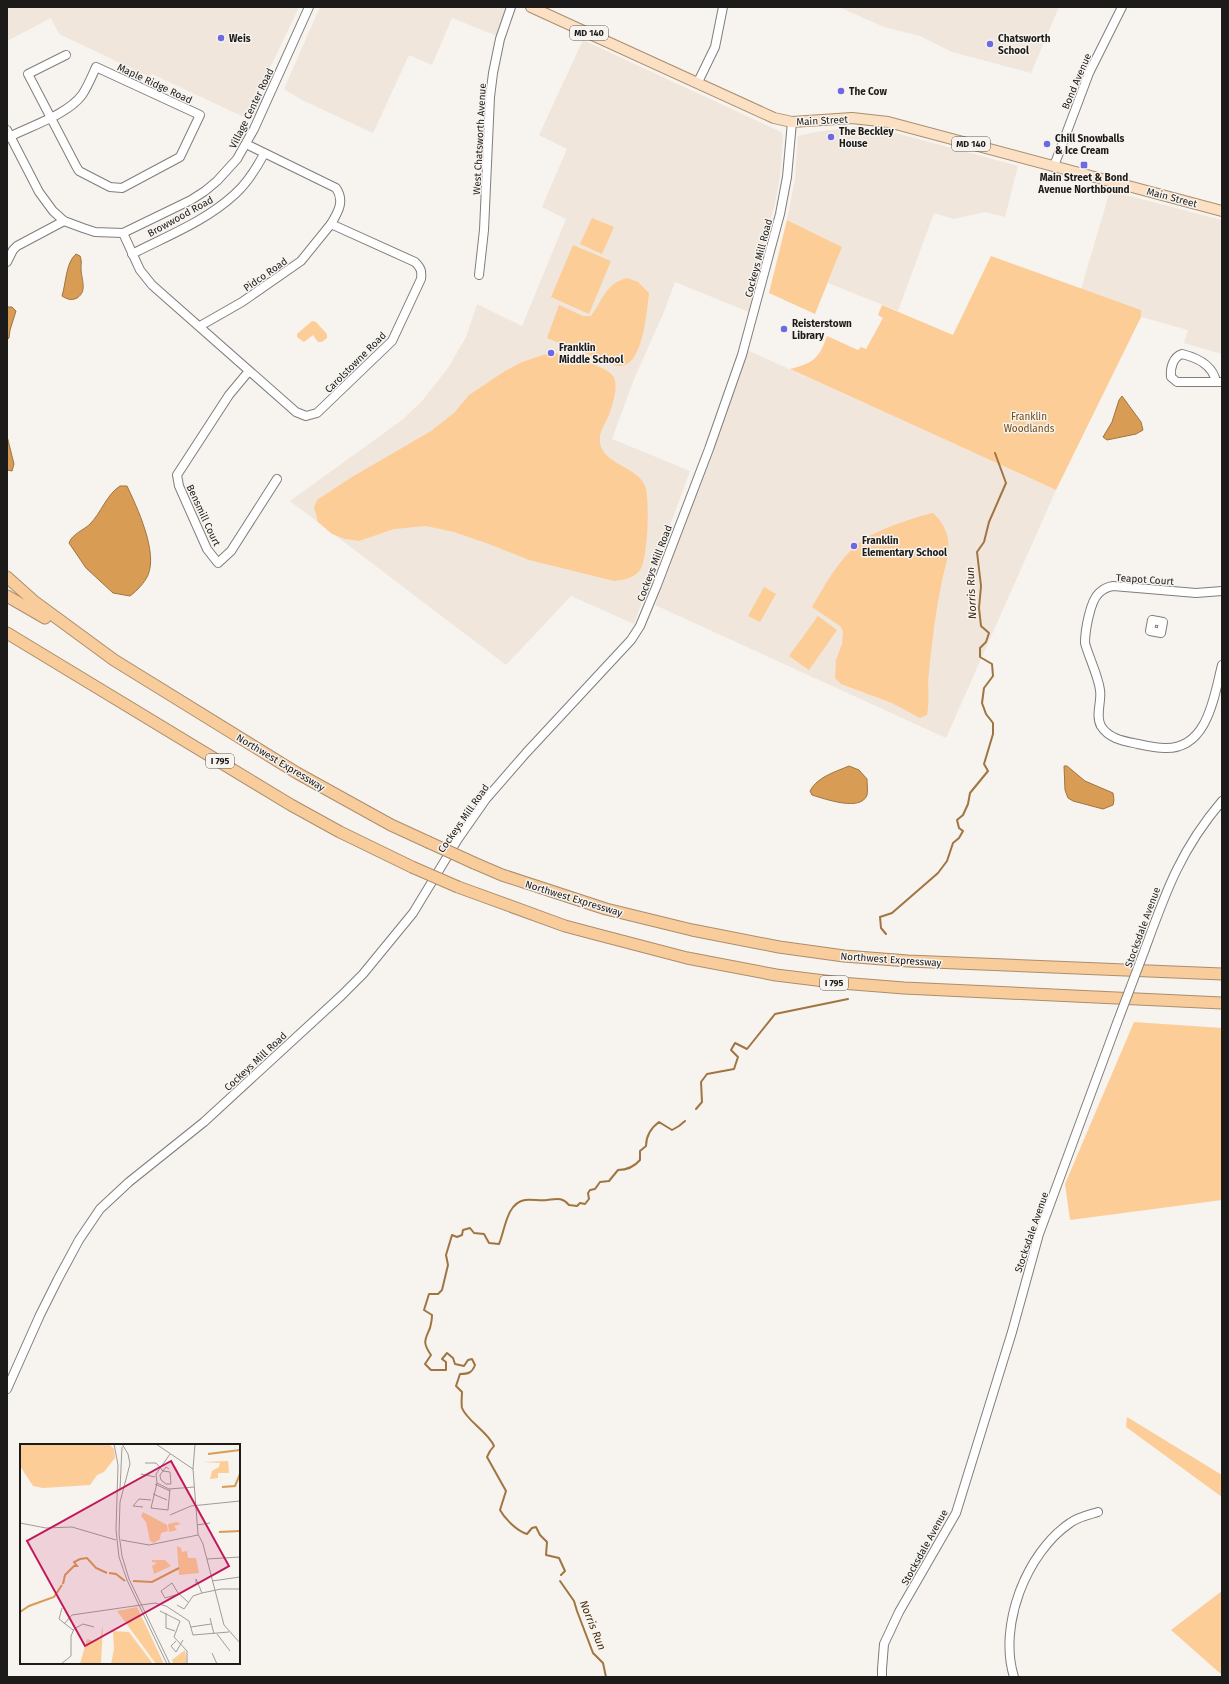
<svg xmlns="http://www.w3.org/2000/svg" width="1229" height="1684" font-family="'Fira Sans',sans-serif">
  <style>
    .built { fill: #f0e6dc }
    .green { fill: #fdcd97 }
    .water { fill: #d89c54; stroke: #a07542 }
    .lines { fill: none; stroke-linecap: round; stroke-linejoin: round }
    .stream { stroke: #a07542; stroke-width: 2 }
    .minor-casing { stroke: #817e7a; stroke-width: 10 }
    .major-casing { stroke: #ab8e6e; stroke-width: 12 }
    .highway-casing { stroke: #ab8e6e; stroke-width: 13 }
    .minor { stroke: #fff; stroke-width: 8 }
    .major { stroke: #fbe0c3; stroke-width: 10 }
    .highway { stroke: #f8cc9b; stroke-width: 11 }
    .minor-bridge-casing { stroke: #817e7a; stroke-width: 10; stroke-linecap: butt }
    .highway-bridge-casing { stroke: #ab8e6e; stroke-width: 13; stroke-linecap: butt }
    .minor-bridge { stroke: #fff; stroke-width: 8 }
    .highway-bridge { stroke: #f8cc9b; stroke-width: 11 }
    .poi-dot { fill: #6b6ae4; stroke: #f7f3ef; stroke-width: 1.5 }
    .labels { text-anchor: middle; stroke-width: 3; stroke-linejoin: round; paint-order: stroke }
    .shield { fill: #f7f3ef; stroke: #5e5c59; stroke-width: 1 }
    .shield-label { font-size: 9px; font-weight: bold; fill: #1c1b19 }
    .poi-label { font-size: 10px; font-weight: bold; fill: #1c1b19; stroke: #f7f3ef; text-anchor: start }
    .street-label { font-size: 10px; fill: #1c1b19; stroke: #f7f3ef }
    .park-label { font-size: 10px; fill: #704810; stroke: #f7f3ef }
    .water-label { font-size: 11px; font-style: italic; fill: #432b0b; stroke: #f7f3ef }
    .inset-river { fill: none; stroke: #d89c54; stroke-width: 2 }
    .inset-road { fill: none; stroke: #9f9d99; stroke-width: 1 }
    .view { fill: #c2185b; fill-opacity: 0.15; stroke: #c2185b; stroke-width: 2 }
    .inset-edge { fill: none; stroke: #1c1b19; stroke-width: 2 }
  </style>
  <rect width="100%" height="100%" fill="#f7f3ef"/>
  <g class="built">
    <polygon points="7,7 299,7 246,118 152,74 150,77 59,34 51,18 7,41"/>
    <polygon points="320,7 503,7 505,8 497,36 452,18 432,65 409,55 373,133 302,100 284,89"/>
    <polygon points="839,7 1059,7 1031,73 952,52 920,36 884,27"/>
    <polygon points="583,40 781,132 783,136 780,176 777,194 749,312 675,282 664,312 634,379 612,439 690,471 634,624 571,596 506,665 290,501 402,420 422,401 448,368 466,337 477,304 522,326 566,219 542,207 567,149 539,135"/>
    <polygon points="857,127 896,133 1018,166 1005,217 985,212 954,219 934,213 898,311 828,283 842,247 787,220 795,180 798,136 815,132"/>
    <polygon points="1110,191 1222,220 1222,354 1184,343 1188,330 1141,317 1141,310 1081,289"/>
    <polygon points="747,350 1056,490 946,738 655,605 721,427"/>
  </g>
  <g class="green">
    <polygon points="592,218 614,227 602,254 580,244"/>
    <polygon points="787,220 842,247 815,314 769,293"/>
    <polygon points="573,245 611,261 589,314 551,297"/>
    <path d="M991,256L1141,310V317L1056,490L790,369C813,363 819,359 827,336L858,350L861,347L866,349L883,318L878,315L882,305L953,335Z"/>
    <path d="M627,278L638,282L649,293C647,311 644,347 631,361C627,365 622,366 617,366L547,338L559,305L583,316H591C603,300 605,284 627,278Z"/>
    <polygon points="312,321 316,322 327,334 327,338 322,342 318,342 313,335 304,342 297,337 297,334"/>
    <path d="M552,352C565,356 606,365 613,376C619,384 613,403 610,412C607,422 598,431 600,443C604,465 637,466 645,486C650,497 648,560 640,570C634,578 624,580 614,581L529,560L489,544L454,532L426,526L394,529L359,541L345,539L332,534L318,522L314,507L317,500L352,477L431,431L454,413L469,395L505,371L522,362Z"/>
    <path d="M933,513C941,520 946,529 948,539C950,551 946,565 943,576C936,608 932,640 929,672C927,686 930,701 927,715L920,718L892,703L841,684L835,678L836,660L842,644L843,631L840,626L812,607C825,585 839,559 859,543C873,531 915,517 933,513Z"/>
    <polygon points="764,587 776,594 760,622 748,616"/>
    <polygon points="818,616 837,630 809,670 789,656"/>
    <polygon points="1134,1022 1222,1028 1222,1200 1070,1220 1065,1184"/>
    <polygon points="1127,1417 1222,1475 1222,1497 1126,1427"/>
    <polygon points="1222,1591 1222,1675 1171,1630"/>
  </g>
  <g class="water">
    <path d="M76,254L80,256C82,261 81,263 81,268C81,279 88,291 77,298C71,301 67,299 62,296C66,283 66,262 76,254Z"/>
    <polygon points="7,307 12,307 16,311 10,330 9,338 7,340"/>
    <polygon points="1122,396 1141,422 1143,430 1136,434 1107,440 1103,437 1112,422 1119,400"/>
    <polygon points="7,436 14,464 12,471 7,470"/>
    <path d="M120,486H127C137,507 158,552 148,575C145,582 137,591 130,596L113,593L86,568L69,543C72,534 84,530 90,524C101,513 107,494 120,486Z"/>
    <path d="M849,766L859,770L867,779C867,784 868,790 867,795C861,812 825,799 812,795L810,791C817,777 835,772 849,766Z"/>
    <polygon points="1064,766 1067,766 1085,781 1113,793 1114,800 1113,805 1103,809 1073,801 1068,798 1065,790"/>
  </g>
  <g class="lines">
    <g class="stream">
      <polyline points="886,934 881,928 880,917 892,913 938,873 947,861 953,843 959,838 963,831 959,828 957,820 963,815 968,804 970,793 988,771 984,764 993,734 993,723 986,714 982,703 984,688 993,676 992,664 980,657 980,648 986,642 989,633 981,626 979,608 981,586 977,552 984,542 989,522 1006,483 995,453"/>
      <polyline points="696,1109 702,1102 701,1082 707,1074 734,1069 738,1057 731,1050 735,1043 747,1049 775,1014 848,999"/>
      <path d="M561,1575L565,1571L559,1558L546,1555L547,1542L540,1535L536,1527L532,1528L527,1534C517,1531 505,1519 500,1510L506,1491L487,1457L490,1451L494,1446C488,1432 467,1421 462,1408C461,1403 462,1396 462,1392L456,1386L460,1374C468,1374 472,1373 475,1365L472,1359L468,1360L464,1366L455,1364L453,1358L447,1353L442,1359L446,1362V1370H431L425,1364L431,1355C422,1342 425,1340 430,1328C431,1324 432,1319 432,1315L424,1310L429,1294H438L442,1290L448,1265L446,1255L452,1235L457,1237L462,1235L463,1230L470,1228L474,1233L484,1234L489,1243L499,1244C505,1231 506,1203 525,1200C532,1199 540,1201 547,1200C557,1199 562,1197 569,1205L577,1206L580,1203L585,1204L589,1199L588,1193L590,1190L595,1189L600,1182L609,1181L618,1170C628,1170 634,1167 640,1160V1151L646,1146C646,1136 651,1128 659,1122L672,1130L679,1126L685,1121"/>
      <polyline points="560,1581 574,1601 577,1611 593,1653 603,1663 606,1677"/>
    </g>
    <g class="minor-casing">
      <g id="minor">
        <polyline points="698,82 715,47 723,7"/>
        <polyline points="7,130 39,192 53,211 64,221 83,228 95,232 123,233 191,200 205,191 217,181 237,159 254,129 309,7"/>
        <path d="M7,138C30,126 67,115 82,95C88,86 92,76 96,67L200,115L180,157L122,188L110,187L79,171L76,166L28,74L66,55"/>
        <polyline points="1054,166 1089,73 1122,7"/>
        <path d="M123,233L140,270L152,285L296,412L306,416L317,413L392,341L421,279C422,271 421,268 415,262L331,224C338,212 345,201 336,188L246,144"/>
        <path d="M132,254C167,236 206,221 235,194C247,183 256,169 264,154"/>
        <polyline points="7,262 13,250 17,246 64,221"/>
        <polyline points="479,275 484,230 490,97 493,73 500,39 511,7"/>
        <polyline points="200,326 242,302 301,261 331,224"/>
        <polyline points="249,371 229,395 177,475 179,486 207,549 218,563 231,551 277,479"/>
        <path d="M1216,382C1213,365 1198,358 1182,354C1173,357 1170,368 1171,377L1177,382H1222"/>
        <path d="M1222,591L1196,593L1113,586C1107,587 1103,589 1099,593C1090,601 1085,631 1085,643C1089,658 1098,675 1100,690C1102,701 1095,715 1101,726C1109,739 1124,741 1138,744C1147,746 1156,748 1165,748C1208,749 1214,696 1222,665"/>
        <polygon points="1152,620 1163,622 1161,633 1150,631"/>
        <path d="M1145,949C1166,891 1181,849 1222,801"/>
        <polyline points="7,1389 40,1315 58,1279 79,1240 100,1209 129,1182 204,1122 341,996 363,974 413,913 458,839 486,799 526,753 631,640 640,626 657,585 709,449 742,355 780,214 787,177 792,122"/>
        <polyline points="882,1677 882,1669 884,1644 899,1612 956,1513 1012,1332 1039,1234 1117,1023"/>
        <path d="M1014,1677C998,1626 1026,1553 1070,1523C1078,1517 1088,1515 1098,1512"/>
      </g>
    </g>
    <g class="major-casing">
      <polyline id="major" points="531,7 774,118 792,122 852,118 888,122 1222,211"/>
    </g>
    <g class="highway-casing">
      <g id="highway">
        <polyline points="7,577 35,602 114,660 297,773 391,825 428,842"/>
        <polyline points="7,596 45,618"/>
        <polyline points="7,633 291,805 340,832 412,867"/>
        <polyline points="474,863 502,875 606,909 692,930 779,947 844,956 908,961 1222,974"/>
        <polyline points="458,887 565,926 599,935 687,958 776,975 841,983 904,988 1222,1003"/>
      </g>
    </g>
    <use href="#minor" class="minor"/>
    <use href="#major" class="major"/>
    <use href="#highway" class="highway"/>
    <g class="minor-bridge-casing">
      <polyline id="minor-bridge" points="1117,1023 1145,949"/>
    </g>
    <g class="highway-bridge-casing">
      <g id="highway-bridge">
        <polyline points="428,842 474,863"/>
        <polyline points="412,867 458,887"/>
      </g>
    </g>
    <use href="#minor-bridge" class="minor-bridge"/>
    <use href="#highway-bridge" class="highway-bridge"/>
  </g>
  <g class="poi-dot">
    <circle cx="221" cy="38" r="4"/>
    <circle cx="990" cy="44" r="4"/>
    <circle cx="841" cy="91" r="4"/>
    <circle cx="831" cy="137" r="4"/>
    <circle cx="1047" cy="144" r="4"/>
    <rect x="1080" y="161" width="8" height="8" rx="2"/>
    <circle cx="784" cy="329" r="4"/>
    <circle cx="551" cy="353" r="4"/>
    <circle cx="854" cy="546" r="4"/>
  </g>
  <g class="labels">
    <g class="shield">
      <rect x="570" y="26" width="38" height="14" rx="3"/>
      <rect x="952" y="137" width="38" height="14" rx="3"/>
      <rect x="206" y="754" width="28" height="14" rx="3"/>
      <rect x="820" y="976" width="28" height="14" rx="3"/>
    </g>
    <g class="shield-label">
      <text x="589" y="36">MD 140</text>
      <text x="971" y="147">MD 140</text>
      <text x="220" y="764">I 795</text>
      <text x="834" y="986">I 795</text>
    </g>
    <g class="poi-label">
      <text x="229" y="42">Weis</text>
      <text x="998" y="42">Chatsworth<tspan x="998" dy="12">School</tspan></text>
      <text x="849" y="95">The Cow</text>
      <text x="839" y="135">The Beckley<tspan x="839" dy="12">House</tspan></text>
      <text x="1055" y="142">Chill Snowballs<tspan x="1055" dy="12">&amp; Ice Cream</tspan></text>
      <text x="1084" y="181" text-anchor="middle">Main Street &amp; Bond<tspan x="1084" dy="12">Avenue Northbound</tspan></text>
      <text x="792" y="327">Reisterstown<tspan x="792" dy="12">Library</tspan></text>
      <text x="559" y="351">Franklin<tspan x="559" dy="12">Middle School</tspan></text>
      <text x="862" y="544">Franklin<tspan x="862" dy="12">Elementary School</tspan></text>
    </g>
    <g class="street-label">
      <text transform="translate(1076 81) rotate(-67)" y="4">Bond Avenue</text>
      <text transform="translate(155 83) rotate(25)" y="4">Maple Ridge Road</text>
      <text transform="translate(251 108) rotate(-64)" y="4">Village Center Road</text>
      <text transform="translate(822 120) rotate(-3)" y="4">Main Street</text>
      <text transform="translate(479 139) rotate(-87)" y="4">West Chatsworth Avenue</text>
      <text transform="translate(1172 197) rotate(15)" y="4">Main Street</text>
      <text transform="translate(180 216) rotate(-29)" y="4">Browwood Road</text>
      <text transform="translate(758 258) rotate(-75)" y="4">Cockeys Mill Road</text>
      <text transform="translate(265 274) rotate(-35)" y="4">Pidco Road</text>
      <text transform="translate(355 362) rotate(-45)" y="4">Carolstowne Road</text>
      <text transform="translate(204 515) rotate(65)" y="4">Bensmill Court</text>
      <text transform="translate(654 563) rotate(-69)" y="4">Cockeys Mill Road</text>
      <text transform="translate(1145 579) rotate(4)" y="4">Teapot Court</text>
      <text transform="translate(281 762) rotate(31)" y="4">Northwest Expressway</text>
      <text transform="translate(463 818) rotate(-55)" y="4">Cockeys Mill Road</text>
      <text transform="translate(574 898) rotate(17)" y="4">Northwest Expressway</text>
      <text transform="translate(1142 927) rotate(-70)" y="4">Stocksdale Avenue</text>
      <text transform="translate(891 959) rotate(4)" y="4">Northwest Expressway</text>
      <text transform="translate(255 1061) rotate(-43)" y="4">Cockeys Mill Road</text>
      <text transform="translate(1031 1232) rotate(-71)" y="4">Stocksdale Avenue</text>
      <text transform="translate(924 1547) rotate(-61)" y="4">Stocksdale Avenue</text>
    </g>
    <g class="park-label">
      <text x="1029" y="420">Franklin<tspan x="1029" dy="12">Woodlands</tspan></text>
    </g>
    <g class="water-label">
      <text transform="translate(971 593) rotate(-93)" y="4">Norris Run</text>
      <text transform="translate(593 1625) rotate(68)" y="4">Norris Run</text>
    </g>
  </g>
  <g transform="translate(20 1444)">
    <rect width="220" height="220" fill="#f7f3ef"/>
    <path d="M0,0H89L94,5L95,14L84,28L77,31L70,41L23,44L13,42L0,22ZM208,17L209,29H198V34L190,35L192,27L199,23L200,19L183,18ZM123,68L147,81L148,87L141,89L140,95L134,99L130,97L126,78L121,72ZM157,78L161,80L154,82L157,86L149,88L148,80ZM157,102L161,104L162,108L167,107L168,114H176L179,129L159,131ZM132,116H145L151,122L134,130L132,122L137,119L132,118ZM117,163L144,220H136L97,167ZM83,181L81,220H60L67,195L73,197L80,195ZM93,187L109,188L133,220H91L94,205ZM165,206L167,220H153L152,216Z" fill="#fdcd97"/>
    <path class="inset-river" d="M188,10L220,6M202,43L215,42L220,30M199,88L220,87M89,129L96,130L105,137M113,137L132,138L159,124M43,140L45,131L54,122H57L54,118L60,115L67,114L76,124L87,129M0,168L9,162L34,153L42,141"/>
    <path class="inset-road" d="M94,0L98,21L96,86L99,113L107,136L147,220M102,0L108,10L110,20L100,58L99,90L102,112L109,135L150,220M136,0L173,25M175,0L173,25L178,90L183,100L204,181L220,199M125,19H136L143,27L150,28L151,40H146L141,36L140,32V31L146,23L149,25M121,30L135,33M137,39L131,64L148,66L150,45M137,39L149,45L174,43M137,39L136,30L150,10M135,40L150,47M100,45L102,3M133,50L147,56M123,63L113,62L119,55L131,56M150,71L171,62L220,57M0,79L26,84L52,83L96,96M177,81L190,79M101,96L129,101L178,91M187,115L220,113M192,137L220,133M176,139V135L182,149M159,150L145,154L141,147L152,139L158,149L168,158M157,161L164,165L173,152L182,149L201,145H220M42,164L39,175L53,186M140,167L160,177L154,193L167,207V220M146,169V184L155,187M190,174L194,190M44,180L52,171L135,159L146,162L169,177L173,191L209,188M171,183L191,180M197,190L210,207M156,197L151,202L156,208L163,196M192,209L197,220M41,220L51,212V192L54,185L63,180L74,183"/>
    <path class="view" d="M151,17L209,122L65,202L7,97Z"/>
    <rect width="220" height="220" class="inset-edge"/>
  </g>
  <rect width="1229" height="1684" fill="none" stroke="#1c1b19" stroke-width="16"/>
</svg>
